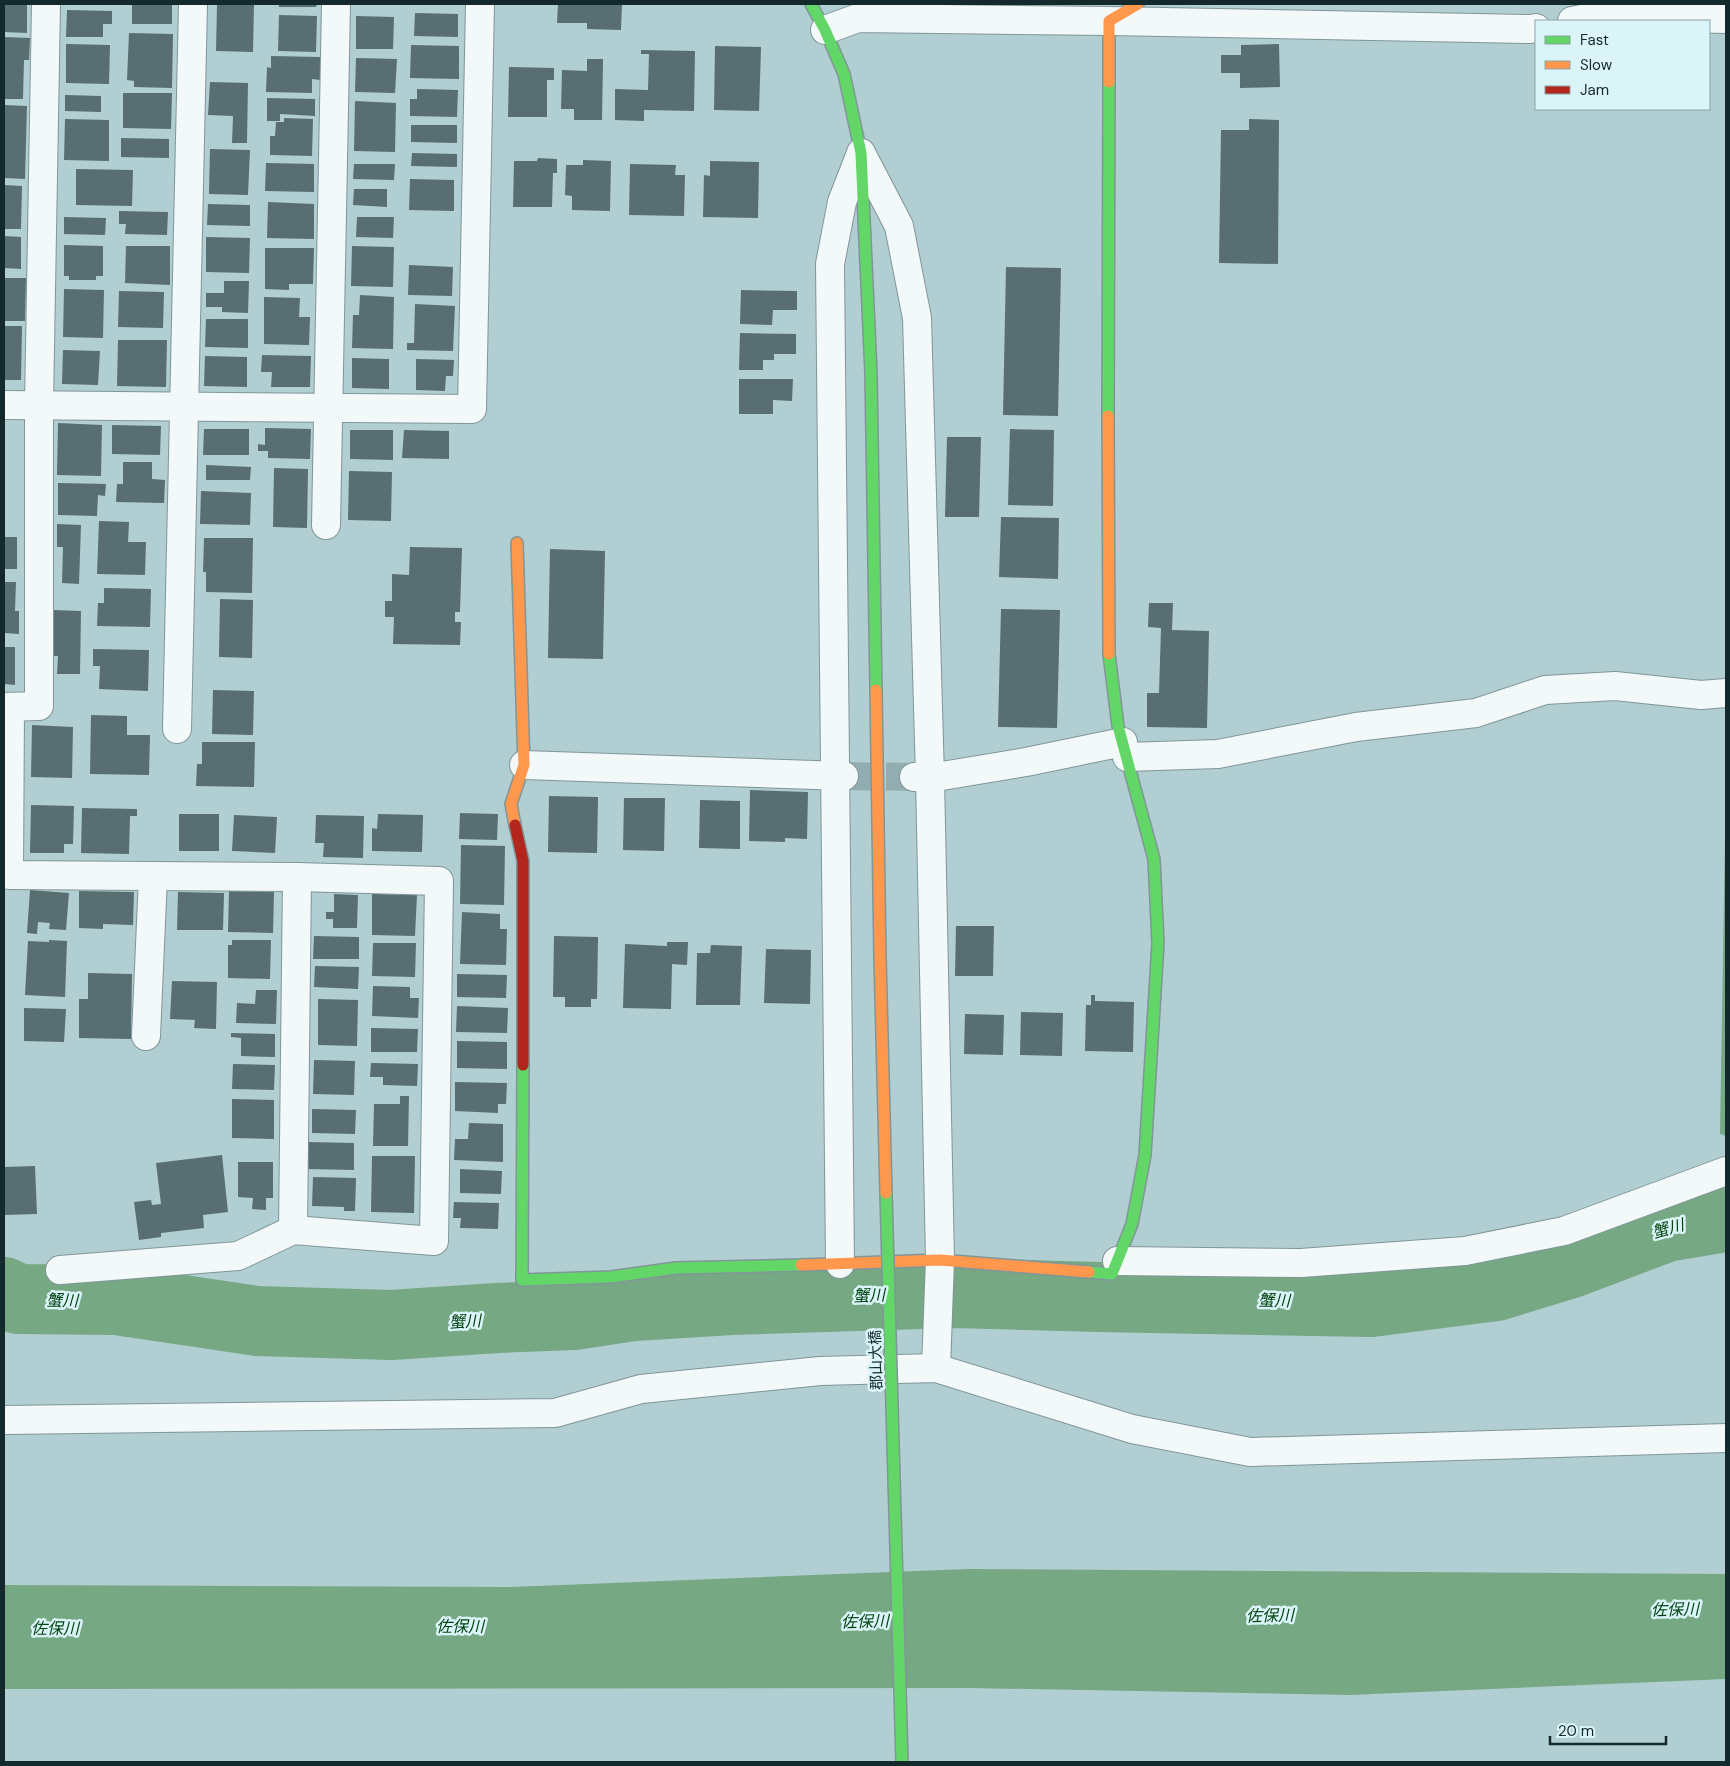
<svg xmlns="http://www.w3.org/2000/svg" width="1730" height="1766" font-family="'DM Sans','Noto Sans JP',sans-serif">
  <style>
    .water { fill: #77a884 }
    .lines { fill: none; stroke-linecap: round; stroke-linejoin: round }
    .river { stroke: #77a884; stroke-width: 70 }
    .building { fill: #596e71 }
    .street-tunnel { stroke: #91adb1; stroke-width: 28; stroke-dasharray: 28 14; stroke-linecap: butt }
    .street-casing { stroke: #809699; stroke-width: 30 }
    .fast-casing { stroke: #809699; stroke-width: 14 }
    .slow-casing { stroke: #809699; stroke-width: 14 }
    .jam-casing { stroke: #809699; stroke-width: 14 }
    .street { stroke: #f3f8f8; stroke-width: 28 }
    .fast { stroke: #63d668; stroke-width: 11 }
    .slow { stroke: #ff974d; stroke-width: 11 }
    .jam { stroke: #b3261e; stroke-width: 11 }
    .fast-bridge-casing { stroke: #809699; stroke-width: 14; stroke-linecap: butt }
    .slow-bridge-casing { stroke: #809699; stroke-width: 14; stroke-linecap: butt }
    .fast-bridge { stroke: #63d668; stroke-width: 11 }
    .slow-bridge { stroke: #ff974d; stroke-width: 11 }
    .labels { text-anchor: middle; stroke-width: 5; stroke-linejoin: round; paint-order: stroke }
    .street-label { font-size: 15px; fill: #13292c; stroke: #daf4f8 }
    .water-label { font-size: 16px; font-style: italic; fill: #00420e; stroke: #daf4f8 }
  </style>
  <rect width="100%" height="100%" fill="#b1ced2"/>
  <g class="water">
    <polygon points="1726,778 1726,1136 1720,1134"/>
    <polygon points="968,1569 1726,1574 1726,1679 1350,1695 969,1688 4,1689 4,1585 511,1587"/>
  </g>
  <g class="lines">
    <polyline class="river" points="4,1292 18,1299 115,1300 257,1321 391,1325 497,1318 575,1315 634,1306 731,1300 954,1293 1097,1297 1371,1302 1496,1286 1571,1263 1666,1227 1726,1217"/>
  </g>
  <g class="building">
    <polygon points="4,4 27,5 27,33 4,32"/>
    <rect x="132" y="4" width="40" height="20"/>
    <polygon points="217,4 254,4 253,52 216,51"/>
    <polygon points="279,4 317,4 316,7 279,7"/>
    <polygon points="558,4 622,4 621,30 587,29 587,23 557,23"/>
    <polygon points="67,10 112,11 112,24 103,24 103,37 66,37"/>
    <polygon points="415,13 458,14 458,37 414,36"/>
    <polygon points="279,15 317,16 316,52 278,51"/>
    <polygon points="356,16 394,17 393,49 356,49"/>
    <polygon points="129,33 173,34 172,88 134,87 134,81 127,80"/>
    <polygon points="4,37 30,38 29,60 24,60 23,99 4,99"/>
    <polygon points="66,44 110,45 109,84 66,83"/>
    <polygon points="1279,44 1280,87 1240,88 1240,73 1221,73 1221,55 1241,55 1241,45"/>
    <polygon points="411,45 459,46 459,79 410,78"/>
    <polygon points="715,46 761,47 759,111 714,110"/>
    <polygon points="641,50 695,51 694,111 644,110 644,121 615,120 615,89 648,90 649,54 641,54"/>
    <polygon points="271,56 320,57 320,80 312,79 312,93 266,92 267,67 271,68"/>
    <polygon points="356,58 397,59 395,93 355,92"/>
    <polygon points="587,59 603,59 602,120 574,120 574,109 561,109 562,70 587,71"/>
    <polygon points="509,67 554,68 554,80 547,80 547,117 508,117"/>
    <polygon points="210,82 248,83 247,143 232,143 233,116 208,115"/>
    <polygon points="417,89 458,90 457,117 410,116 410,99 417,99"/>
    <polygon points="123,93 172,93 171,129 123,128"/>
    <polygon points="65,95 101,96 101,112 65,111"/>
    <polygon points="267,98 315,99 315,116 280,114 280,121 267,121"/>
    <polygon points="355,101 396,103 395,152 354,151"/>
    <polygon points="4,105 27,106 25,179 4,178"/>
    <polygon points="284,118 313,119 312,156 270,155 270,136 275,136 276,122 284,122"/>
    <polygon points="65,119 109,120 109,161 64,160"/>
    <polygon points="1249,119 1279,120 1278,264 1219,263 1221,130 1249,130"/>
    <polygon points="411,125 457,125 457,143 411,142"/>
    <polygon points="121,138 169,139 169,158 121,157"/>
    <polygon points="210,149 250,150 248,195 209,194"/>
    <polygon points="412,153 457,154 457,167 411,166"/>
    <polygon points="538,158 557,159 557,173 553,173 552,207 513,207 514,161 537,161"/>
    <polygon points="583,160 611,161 610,211 572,210 572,196 565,195 566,165 583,165"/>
    <polygon points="710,161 759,162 758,218 703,217 704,175 710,176"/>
    <polygon points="266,163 314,164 314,192 265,191"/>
    <polygon points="354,164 395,164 394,180 353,179"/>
    <polygon points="630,164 676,165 675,175 685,175 684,216 629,215"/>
    <polygon points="76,169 133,170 132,206 76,205"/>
    <polygon points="410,179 454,180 454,211 409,210"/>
    <polygon points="4,185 22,186 21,229 4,229"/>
    <polygon points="354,189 387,189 387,207 353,205"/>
    <polygon points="268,202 314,204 314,239 267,238"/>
    <polygon points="208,204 250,205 250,226 207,225"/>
    <polygon points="119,211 168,212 167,235 125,234 126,224 119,224"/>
    <polygon points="64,217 106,218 105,235 64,234"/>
    <polygon points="357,217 394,217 393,238 356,237"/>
    <polygon points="4,236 21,237 21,269 4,268"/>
    <polygon points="206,237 250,238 249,273 206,272"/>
    <polygon points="64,245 103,246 103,276 96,276 96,280 69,280 69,276 64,276"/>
    <polygon points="126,246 170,246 170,285 125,283"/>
    <polygon points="352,246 394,247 393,287 351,286"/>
    <polygon points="265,248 314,248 313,284 289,284 289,290 265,289"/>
    <polygon points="409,265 453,267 452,296 408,295"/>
    <polygon points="1006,267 1061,268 1058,416 1003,415"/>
    <polygon points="4,278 26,278 25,321 4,321"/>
    <polygon points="224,281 249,281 248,313 222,312 222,307 206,307 206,293 224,293"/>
    <polygon points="64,289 104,290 103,338 63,337"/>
    <polygon points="741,290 797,291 797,310 773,310 772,325 740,324"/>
    <polygon points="119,291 164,292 163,328 118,327"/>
    <polygon points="360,295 394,297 393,349 352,348 353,315 359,315"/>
    <polygon points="264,297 300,298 299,317 310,317 309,345 264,344"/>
    <polygon points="415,304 455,306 453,351 407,350 407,343 414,343"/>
    <polygon points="206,319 248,319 248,348 205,347"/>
    <polygon points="4,326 22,326 21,380 4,380"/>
    <polygon points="740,333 796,334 796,354 774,354 774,360 763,360 763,370 739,370"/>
    <polygon points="118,340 167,340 166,387 117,386"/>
    <polygon points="63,350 100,351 98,385 62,384"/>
    <polygon points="262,355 311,356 310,387 271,387 272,372 261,372"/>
    <polygon points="205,356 247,357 247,387 204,386"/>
    <polygon points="352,358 389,359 389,389 352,388"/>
    <polygon points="416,359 454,360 453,376 446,376 445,391 416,390"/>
    <polygon points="739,379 793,379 792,401 773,400 773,414 739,414"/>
    <polygon points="58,423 102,425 101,476 57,475"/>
    <polygon points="112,425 161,426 160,455 112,454"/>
    <polygon points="265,428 311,429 310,459 268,458 268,451 258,451 258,444 265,445"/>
    <polygon points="204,429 249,429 249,455 203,455"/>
    <polygon points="1010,429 1054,430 1053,506 1008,505"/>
    <polygon points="350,430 393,430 393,460 350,459"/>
    <polygon points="404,430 449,431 449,459 402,458"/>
    <polygon points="947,437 981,437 979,517 945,517"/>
    <polygon points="123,462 152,462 152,479 165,480 164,503 116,502 117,484 123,484"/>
    <polygon points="206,465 251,467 250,480 206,480"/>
    <polygon points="274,468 308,469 307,528 273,527"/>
    <polygon points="349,471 392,472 391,521 348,520"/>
    <polygon points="58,483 106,484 105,496 98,495 97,516 58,515"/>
    <polygon points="201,491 251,493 250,525 200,524"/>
    <polygon points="1001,517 1059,518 1058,579 999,577"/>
    <polygon points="99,521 129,522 128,542 146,542 145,575 97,574"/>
    <polygon points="57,524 81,525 79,584 62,583 63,547 57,547"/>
    <rect x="4" y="537" width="13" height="32"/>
    <polygon points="204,538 253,538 252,593 206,592 206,572 203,572"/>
    <polygon points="410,547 462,548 460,612 455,612 455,622 461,622 460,645 393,644 394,617 385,617 385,601 392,601 392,574 409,575"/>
    <polygon points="550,549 605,551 603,659 548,658"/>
    <polygon points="4,582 16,582 15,611 19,611 19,634 4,633"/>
    <polygon points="104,588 151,589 150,627 97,626 98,603 104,603"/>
    <polygon points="220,599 253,600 252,658 219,657"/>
    <polygon points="1149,603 1173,603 1172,630 1209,631 1207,728 1147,727 1147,693 1159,693 1161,628 1148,627"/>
    <polygon points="1001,609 1060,610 1057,728 998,727"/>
    <polygon points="53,610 81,611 80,674 57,674 58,656 52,656"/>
    <polygon points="4,647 15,647 15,685 4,684"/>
    <polygon points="93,649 149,650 148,691 99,689 100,666 93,666"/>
    <polygon points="213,690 254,691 253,735 212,734"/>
    <polygon points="91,715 127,716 127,735 150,735 149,775 90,774"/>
    <polygon points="32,725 73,727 72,778 31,777"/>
    <polygon points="202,742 255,742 254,787 196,786 197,764 202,764"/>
    <polygon points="750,790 808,792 807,839 785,838 785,842 749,841"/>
    <polygon points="549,796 598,797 597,853 548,852"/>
    <polygon points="624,798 665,798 664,851 623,850"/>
    <polygon points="700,800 740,801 740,849 699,848"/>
    <polygon points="31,805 74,806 73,844 64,844 64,853 30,853"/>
    <polygon points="82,808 137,809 137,816 130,816 129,854 81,853"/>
    <polygon points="460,813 498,814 497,840 459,839"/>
    <rect x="179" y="814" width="40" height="37"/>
    <polygon points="378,814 423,815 422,852 372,851 372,828 377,829"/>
    <polygon points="234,815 277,817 275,853 232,851"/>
    <polygon points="316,815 364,816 363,858 323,857 324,843 315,843"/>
    <polygon points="461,845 505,846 504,905 460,904"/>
    <polygon points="30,890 69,893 66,930 49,929 50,923 38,922 37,934 27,933"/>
    <polygon points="79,891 134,892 133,925 103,924 103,929 79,928"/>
    <polygon points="229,891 274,892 273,933 228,932"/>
    <polygon points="178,892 224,893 223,930 177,930"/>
    <polygon points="334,894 358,895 357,928 333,928 333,919 326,919 326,912 334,912"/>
    <polygon points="372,894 417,895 415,936 372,935"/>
    <polygon points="462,912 500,914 500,929 507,929 506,965 460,964"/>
    <polygon points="956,926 994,926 993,976 955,976"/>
    <polygon points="314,936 359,937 359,959 313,959"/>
    <polygon points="554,936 598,937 597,999 591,999 591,1007 565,1007 565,997 553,997"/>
    <polygon points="49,940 67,941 65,997 25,995 28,941 49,942"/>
    <polygon points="232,940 271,940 270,979 228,978 228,945 232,945"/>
    <polygon points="667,942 688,942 687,965 672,964 671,1009 623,1008 625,944 667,946"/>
    <polygon points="373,943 416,943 415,977 372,976"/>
    <polygon points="711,945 742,946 740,1005 696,1005 697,953 710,953"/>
    <polygon points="766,949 811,950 810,1004 764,1003"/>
    <polygon points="315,966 359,967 358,989 314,987"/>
    <polygon points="88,973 132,974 131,1039 79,1038 79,999 88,999"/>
    <polygon points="457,974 507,975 506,998 457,997"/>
    <polygon points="172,981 217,982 216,1029 194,1028 195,1020 170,1019"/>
    <polygon points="373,986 410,987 410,998 419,998 418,1018 372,1016"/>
    <polygon points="256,990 277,990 276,1024 236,1023 237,1003 255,1004"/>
    <polygon points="1091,995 1095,995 1095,1001 1134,1002 1133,1052 1085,1051 1086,1005 1091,1005"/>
    <polygon points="318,999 358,1000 357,1046 318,1045"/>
    <polygon points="457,1006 508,1008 507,1033 456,1032"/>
    <polygon points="24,1008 66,1009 64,1042 24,1041"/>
    <polygon points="1021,1012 1063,1013 1062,1056 1020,1055"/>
    <polygon points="965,1014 1004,1015 1003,1055 964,1054"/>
    <polygon points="371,1028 418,1029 417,1052 371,1052"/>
    <polygon points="231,1033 275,1034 275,1057 241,1056 241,1038 231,1037"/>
    <polygon points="457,1041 507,1042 507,1069 457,1068"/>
    <polygon points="314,1060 355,1061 354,1095 313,1094"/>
    <polygon points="371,1063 418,1064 417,1086 383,1085 383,1077 370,1077"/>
    <polygon points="233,1064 275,1065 274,1090 232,1089"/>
    <polygon points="455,1082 507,1083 506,1104 498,1104 498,1113 455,1111"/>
    <polygon points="400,1096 409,1096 408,1146 373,1146 374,1104 400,1104"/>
    <polygon points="232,1099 274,1100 274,1139 232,1138"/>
    <polygon points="312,1109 356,1110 355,1134 312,1133"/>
    <polygon points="469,1123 503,1124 503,1162 454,1160 455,1139 468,1139"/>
    <polygon points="308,1142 354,1143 354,1170 307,1169"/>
    <polygon points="222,1155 228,1212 203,1215 204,1228 161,1233 161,1237 139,1240 134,1202 151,1200 152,1205 161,1204 156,1163"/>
    <polygon points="372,1156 415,1156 414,1213 371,1212"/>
    <polygon points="238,1162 273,1162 273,1198 266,1198 266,1210 252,1209 253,1198 238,1197"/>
    <polygon points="35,1166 37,1214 4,1215 4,1167"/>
    <polygon points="460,1169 502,1171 501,1194 460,1193"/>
    <polygon points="313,1177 356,1178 355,1211 344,1211 344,1207 312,1206"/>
    <polygon points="454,1202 499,1203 498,1229 460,1228 461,1218 453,1218"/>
  </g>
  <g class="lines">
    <polyline class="street-tunnel" points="844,776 914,777"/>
    <g class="street-casing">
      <g id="street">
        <polyline points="1572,21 1597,16 1726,19"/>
        <polyline points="825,30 858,18 1109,21 1530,29 1536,28"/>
        <polyline points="861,153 899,226 917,318 930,778 940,1260 936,1368"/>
        <polyline points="4,405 472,409 480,4"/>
        <polyline points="326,525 336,4"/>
        <polyline points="4,707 39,706 39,405 46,4"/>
        <polyline points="10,707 9,875 297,877 439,881 434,1241 293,1230 238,1256 60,1270"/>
        <polyline points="177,729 193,4"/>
        <polyline points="1127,757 1218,754 1356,727 1476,713 1545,690 1615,686 1701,695 1726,693"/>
        <polyline points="524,765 844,776"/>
        <polyline points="914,777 930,778 1026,762 1123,742"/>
        <polyline points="146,1036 153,877"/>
        <polyline points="293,1230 297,877"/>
        <polyline points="1117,1261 1301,1263 1465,1251 1564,1231 1726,1171"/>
        <polyline points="840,1264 830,264 842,202 861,153"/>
        <polyline points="4,1420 555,1413 641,1389 820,1371 936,1368 1132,1429 1250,1452 1726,1438"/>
      </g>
    </g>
    <g class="fast-casing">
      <g id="fast">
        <polyline points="811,4 825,30 844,74 861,153 871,373 876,690"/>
        <polyline points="1108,416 1109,82"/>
        <polyline points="523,1065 522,1280 611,1277 676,1268 801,1265"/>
        <polyline points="1089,1272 1112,1274 1132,1224 1145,1155 1158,943 1154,859 1118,726 1109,654"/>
      </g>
    </g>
    <g class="slow-casing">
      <g id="slow">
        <polyline points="1109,82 1109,21 1138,4"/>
        <polyline points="1108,416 1109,654"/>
        <polyline points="876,690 880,957"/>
        <polyline points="515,825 511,804 524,765 517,543"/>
        <polyline points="801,1265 940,1260 1089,1272"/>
      </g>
    </g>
    <g class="jam-casing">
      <polyline id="jam" points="515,825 523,861 523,1065"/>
    </g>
    <use href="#street" class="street"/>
    <use href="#fast" class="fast"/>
    <use href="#slow" class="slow"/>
    <use href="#jam" class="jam"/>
    <g class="fast-bridge-casing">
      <polyline id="fast-bridge" points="886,1193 902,1762"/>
    </g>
    <g class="slow-bridge-casing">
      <polyline id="slow-bridge" points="880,957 886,1193"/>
    </g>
    <use href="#fast-bridge" class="fast-bridge"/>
    <use href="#slow-bridge" class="slow-bridge"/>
  </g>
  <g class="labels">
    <g class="street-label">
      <text transform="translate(876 1360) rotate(-92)" y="5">郡山大橋</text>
    </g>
    <g class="water-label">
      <text transform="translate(1668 1228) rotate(-15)" y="6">蟹川</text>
      <text transform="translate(869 1295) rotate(-2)" y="6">蟹川</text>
      <text transform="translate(62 1300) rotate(1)" y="6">蟹川</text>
      <text transform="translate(1274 1300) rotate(1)" y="6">蟹川</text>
      <text transform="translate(465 1321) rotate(-3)" y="6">蟹川</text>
      <text transform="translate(1675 1609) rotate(-1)" y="6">佐保川</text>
      <text transform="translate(1270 1615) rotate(-1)" y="6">佐保川</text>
      <text transform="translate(865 1621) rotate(-1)" y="6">佐保川</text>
      <text x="460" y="1632">佐保川</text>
      <text x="55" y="1634">佐保川</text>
    </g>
  </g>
  <rect width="1730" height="1766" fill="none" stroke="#13292c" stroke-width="10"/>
  <rect x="1535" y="20" width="175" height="90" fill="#daf4f8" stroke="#8aa3a6"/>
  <rect x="1545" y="36" width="25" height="8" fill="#63d668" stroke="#8aa3a6"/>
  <text x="1580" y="45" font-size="15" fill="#13292c">Fast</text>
  <rect x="1545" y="61" width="25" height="8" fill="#ff974d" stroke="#8aa3a6"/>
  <text x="1580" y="70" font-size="15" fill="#13292c">Slow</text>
  <rect x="1545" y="86" width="25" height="8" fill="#b3261e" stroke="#8aa3a6"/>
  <text x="1580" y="95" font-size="15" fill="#13292c">Jam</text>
  <path d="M1550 1736v8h116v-8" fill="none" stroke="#13292c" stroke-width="2.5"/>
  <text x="1558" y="1736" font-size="15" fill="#13292c" stroke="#daf4f8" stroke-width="4" paint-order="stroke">20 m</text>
</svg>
